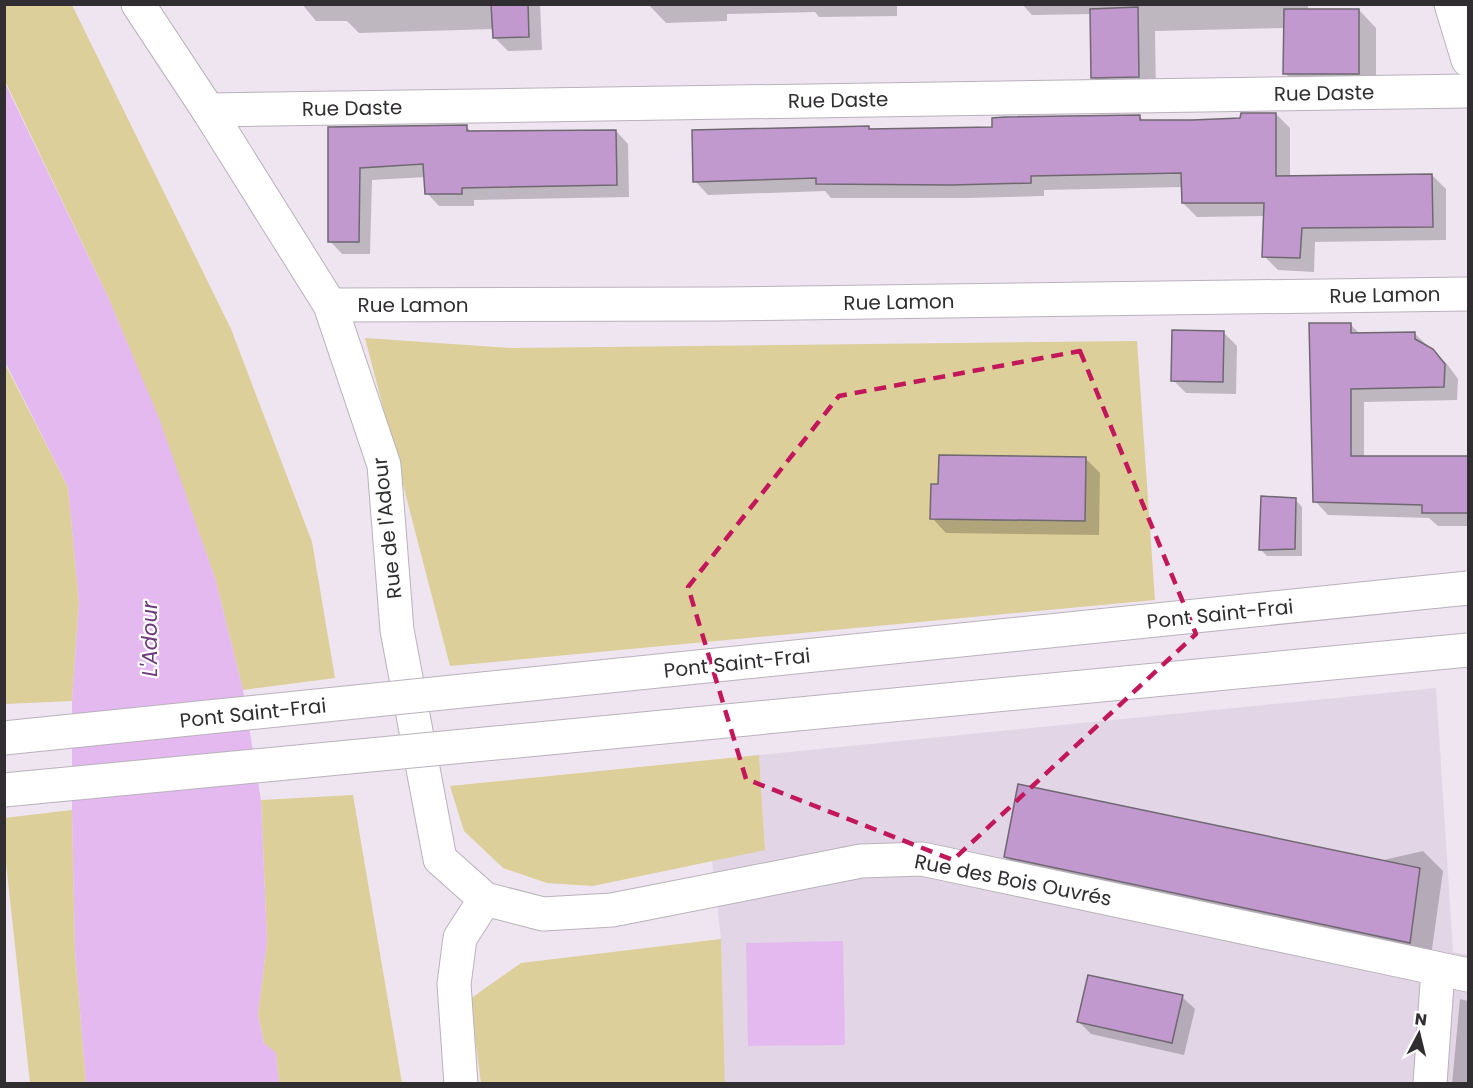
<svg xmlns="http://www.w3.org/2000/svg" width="1473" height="1088" font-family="Poppins,sans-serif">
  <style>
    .built { fill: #e2d5e6 }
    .green { fill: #dccf99 }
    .water { fill: #e3b9ef }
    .shadow { fill: #0003 }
    .building { fill: #c299ce; stroke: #6f6871; stroke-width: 1.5 }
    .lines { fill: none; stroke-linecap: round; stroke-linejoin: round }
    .minor-casing { stroke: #b9b1bb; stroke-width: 35 }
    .tertiary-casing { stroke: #b9b1bb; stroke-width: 35 }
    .minor { stroke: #fff; stroke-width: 33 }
    .tertiary { stroke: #fff; stroke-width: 33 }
    .primary-bridge-casing { stroke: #b9b1bb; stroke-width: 35; stroke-linecap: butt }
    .primary-bridge { stroke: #fff; stroke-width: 33 }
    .marked { fill: none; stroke: #c2185b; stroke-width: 4.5; stroke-dasharray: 12 8; stroke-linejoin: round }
    .labels { text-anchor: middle; stroke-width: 4.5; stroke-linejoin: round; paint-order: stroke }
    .street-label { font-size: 20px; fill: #312e32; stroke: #fff }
    .water-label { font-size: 21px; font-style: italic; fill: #6c397a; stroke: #fff }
  </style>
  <rect width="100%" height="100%" fill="#eee5f0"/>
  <polygon class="built" points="1436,688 1453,952 1468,955 1468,1083 725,1083 721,939 712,861 765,849 759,755"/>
  <g class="green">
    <polygon points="5,5 72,5 231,329 312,542 335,678 243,690 215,578 158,418 108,297 5,81"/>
    <polygon points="365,338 511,348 1137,341 1155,600 450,666"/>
    <polygon points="4,362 68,487 79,602 72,701 5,704"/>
    <polygon points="759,755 765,850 593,886 547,883 503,868 464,831 450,786"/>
    <polygon points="353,795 402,1083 279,1083 276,1054 264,1043 258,1014 267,941 261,800"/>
    <polygon points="72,810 75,951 86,1083 30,1083 5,854 4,818"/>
    <polygon points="721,939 725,1083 481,1083 470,999 521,963"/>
  </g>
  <g class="water">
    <polygon points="4,81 108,297 159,418 215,578 243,690 261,800 267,941 258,1014 264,1043 276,1053 279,1083 86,1083 75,951 72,810 72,701 79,602 68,487 5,362"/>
    <polygon points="843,941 845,1045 748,1046 746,943"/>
  </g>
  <g class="shadow">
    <polygon points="302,4 540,4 542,50 508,51 495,38 494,29 359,33 347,21 316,21"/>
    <polygon points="648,4 897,4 897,16 819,17 815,12 727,14 727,21 666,23"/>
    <polygon points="1022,4 1308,4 1308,11 1359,10 1376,28 1376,90 1302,90 1285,73 1285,28 1155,31 1156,94 1110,95 1093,77 1092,14 1032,15"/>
    <polygon points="1276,114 1290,128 1290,177 1432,175 1446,189 1446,240 1315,242 1314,272 1278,270 1264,256 1265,216 1197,217 1183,203 1183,187 1044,190 1044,196 967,198 831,198 825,191 708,195 695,181 869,127 872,130 993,129 1139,116 1145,122 1242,120"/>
    <polygon points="466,126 472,133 616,131 628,144 629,197 474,200 474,206 439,206 427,193 426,177 372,180 370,254 342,254 330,241 329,128"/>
    <polygon points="1350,324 1360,334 1414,333 1447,364 1458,379 1457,400 1364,402 1364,458 1468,458 1468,526 1438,526 1429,518 1328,515 1315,501"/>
    <polygon points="1224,333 1237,346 1236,394 1186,393 1173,380"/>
    <polygon points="1085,458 1100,473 1099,535 946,533 932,518"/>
    <polygon points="1295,499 1302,507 1302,556 1267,556 1260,549"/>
    <polygon points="1423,851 1443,871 1430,963 1026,878 1005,857 1379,861"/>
    <polygon points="1182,997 1195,1009 1184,1055 1091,1034 1079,1022"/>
    <polygon points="1460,999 1468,1001 1468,1084 1452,1084"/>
  </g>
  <g class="building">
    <polygon points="491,4 528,4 529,37 493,38"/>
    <polygon points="1138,7 1139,77 1091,78 1090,9"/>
    <polygon points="1284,9 1359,9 1359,74 1283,74"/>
    <polygon points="1241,113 1276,113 1276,176 1432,174 1433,227 1302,228 1300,258 1262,257 1264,203 1182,203 1181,173 1031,176 1031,183 952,185 816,184 816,178 693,182 692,130 869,126 869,129 992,127 992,118 1005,117 1140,115 1140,120 1192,120 1240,118"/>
    <polygon points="467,125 467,131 616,130 617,185 462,188 462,194 425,194 423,164 360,168 359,242 328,242 328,127"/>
    <polygon points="1309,323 1351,323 1351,333 1415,332 1415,339 1433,349 1445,364 1444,387 1351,389 1351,456 1468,456 1468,513 1422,513 1422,505 1313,502"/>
    <polygon points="1172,330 1224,331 1223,382 1171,381"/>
    <polygon points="939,455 1086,457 1085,521 930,519 931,484 938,484"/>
    <polygon points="1261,496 1296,498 1295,549 1259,550"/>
    <polygon points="1018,784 1420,868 1410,943 1004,857"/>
    <polygon points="1088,975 1183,995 1172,1043 1077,1022"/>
  </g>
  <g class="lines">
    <g class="minor-casing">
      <g id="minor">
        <polyline points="138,4 208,110 330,305 384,465 397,630 440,859 485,899 543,914 612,910 861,861 922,859 1468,975"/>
        <polyline points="208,110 1468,91"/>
        <polyline points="330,305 719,304 1468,294"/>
        <polyline points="461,1084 454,984 460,938 485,899"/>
        <polyline points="1430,1084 1438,969"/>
      </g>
    </g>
    <g class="tertiary-casing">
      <polyline id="tertiary" points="1451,4 1468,60"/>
    </g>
    <use href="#minor" class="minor"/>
    <use href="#tertiary" class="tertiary"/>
    <g class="primary-bridge-casing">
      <g id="primary-bridge">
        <polyline points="4,738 1468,588"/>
        <polyline points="4,790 1468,650"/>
      </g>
    </g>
    <use href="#primary-bridge" class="primary-bridge"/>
  </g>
  <path class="marked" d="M1080,351L1196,634L953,860L746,779L688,587L839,396Z"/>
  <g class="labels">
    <g class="street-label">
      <text transform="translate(1324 93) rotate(-1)" y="7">Rue Daste</text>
      <text transform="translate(838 100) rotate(-1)" y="7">Rue Daste</text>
      <text transform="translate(352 108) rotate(-1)" y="7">Rue Daste</text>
      <text transform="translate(1385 295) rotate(-1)" y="7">Rue Lamon</text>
      <text transform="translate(899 302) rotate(-1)" y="7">Rue Lamon</text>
      <text x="413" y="312">Rue Lamon</text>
      <text transform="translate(387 528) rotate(-96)" y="7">Rue de l'Adour</text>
      <text transform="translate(1220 614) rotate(-6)" y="7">Pont Saint-Frai</text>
      <text transform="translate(737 663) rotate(-6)" y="7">Pont Saint-Frai</text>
      <text transform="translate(253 713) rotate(-6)" y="7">Pont Saint-Frai</text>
      <text transform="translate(1013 880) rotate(11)" y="7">Rue des Bois Ouvrés</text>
    </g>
    <g class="water-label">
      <text transform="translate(150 639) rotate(-90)" y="7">L'Adour</text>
    </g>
  </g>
  <rect width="1473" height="1088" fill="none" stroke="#312e32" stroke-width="12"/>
  <g transform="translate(1419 1034) rotate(7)" stroke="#ffffff" stroke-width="4.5" paint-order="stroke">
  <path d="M0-4.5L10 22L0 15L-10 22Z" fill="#312e32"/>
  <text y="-9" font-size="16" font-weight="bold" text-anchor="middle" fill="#312e32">N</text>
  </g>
</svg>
